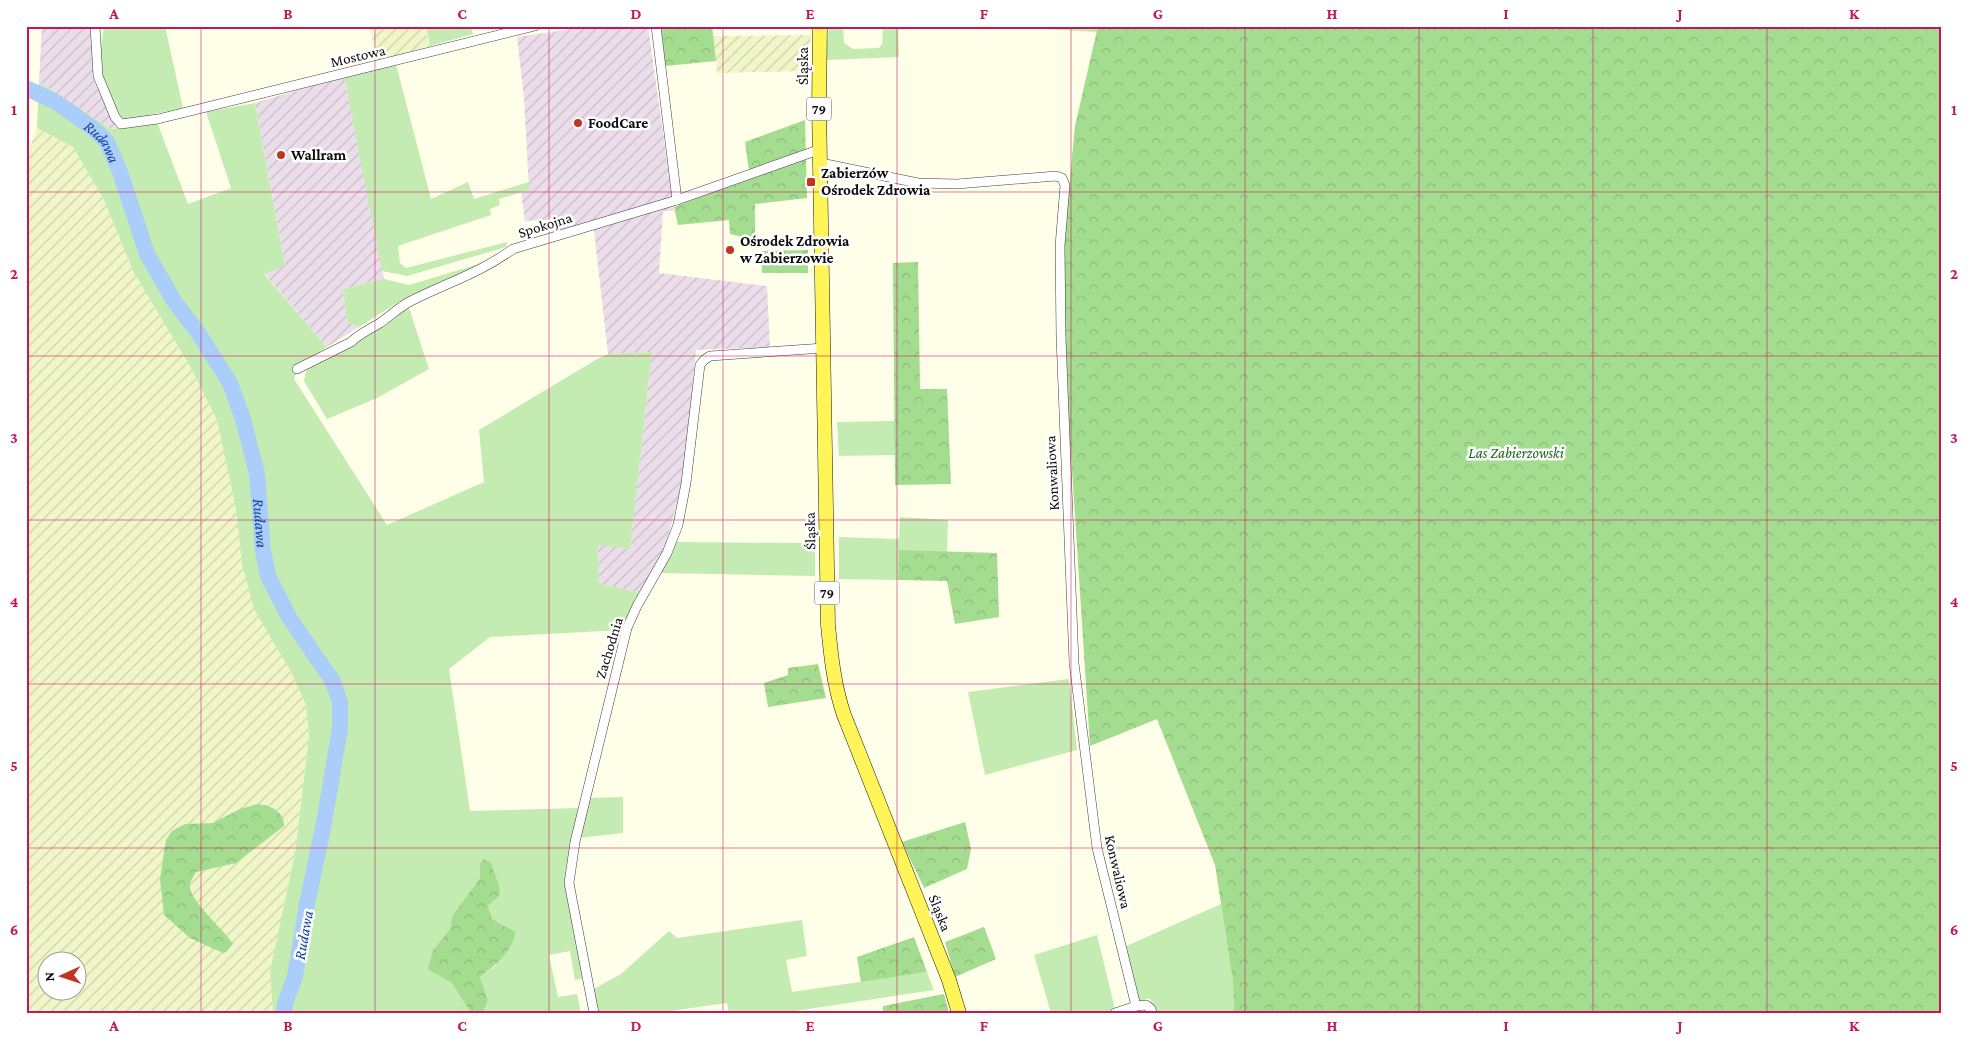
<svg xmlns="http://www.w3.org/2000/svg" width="1968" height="1039" font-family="'Crimson Pro',serif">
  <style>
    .industrial { fill: url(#industrial-furrows) }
    .farmland { fill: url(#farmland-furrows); fill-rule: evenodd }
    .green { fill: #c4ebb1 }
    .forest { fill: url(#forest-crowns) }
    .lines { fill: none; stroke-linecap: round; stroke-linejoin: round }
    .river { stroke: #abcdf9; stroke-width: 16 }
    .minor-casing { stroke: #3e3e3e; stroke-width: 10 }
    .primary-casing { stroke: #1c1c1c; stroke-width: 15 }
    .minor { stroke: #fff; stroke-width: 9 }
    .primary { stroke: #fff559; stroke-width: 14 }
    .grid { fill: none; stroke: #c2185b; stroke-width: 1; stroke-opacity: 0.55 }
    .poi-dot { fill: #c1341d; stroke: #fff; stroke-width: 2 }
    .labels { text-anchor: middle; stroke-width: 5; stroke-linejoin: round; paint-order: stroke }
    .shield { fill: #fff; stroke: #545454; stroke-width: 1 }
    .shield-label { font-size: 14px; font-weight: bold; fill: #0b0b0b }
    .street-label { font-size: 15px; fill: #0b0b0b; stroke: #fff }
    .poi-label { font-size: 15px; font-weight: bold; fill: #0b0b0b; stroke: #fff; text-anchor: start }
    .park-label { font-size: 15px; font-style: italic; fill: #1b6519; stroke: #fff }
    .water-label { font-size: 16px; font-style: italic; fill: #0f46a2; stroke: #fff }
    .neatline { fill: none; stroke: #c2185b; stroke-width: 2 }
    .grid-label { font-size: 16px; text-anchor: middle; font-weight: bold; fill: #c2185b }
  </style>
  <defs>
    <pattern id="industrial-furrows" width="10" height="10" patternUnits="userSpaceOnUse" patternTransform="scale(1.25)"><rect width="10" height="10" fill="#ebdeea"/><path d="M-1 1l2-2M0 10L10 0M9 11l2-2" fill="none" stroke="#c8bdc7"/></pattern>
    <pattern id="farmland-furrows" width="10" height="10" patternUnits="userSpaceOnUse" patternTransform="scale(1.25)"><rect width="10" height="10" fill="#f1f6c8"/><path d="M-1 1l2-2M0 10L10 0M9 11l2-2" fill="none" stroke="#cdd2aa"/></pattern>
    <pattern id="forest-crowns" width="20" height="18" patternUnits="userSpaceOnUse" patternTransform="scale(1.25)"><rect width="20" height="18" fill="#a4dc90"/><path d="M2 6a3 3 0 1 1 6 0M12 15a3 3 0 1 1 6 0" fill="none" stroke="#8cbb7b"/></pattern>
  </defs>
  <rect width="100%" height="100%" fill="#ffffe9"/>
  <g class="industrial">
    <polygon points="42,26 98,26 92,58 94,82 117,128 111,129 39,82"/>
    <polygon points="593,26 648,26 674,211 663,211 659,273 767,286 770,347 696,350 683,479 666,545 639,593 599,583 598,544 630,549 652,352 608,354 593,222 552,232 549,220 525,221 521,193 529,190 524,98 517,37"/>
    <polygon points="344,76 384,279 343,289 347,322 359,327 327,347 264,273 285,265 255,103"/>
  </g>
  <g class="farmland">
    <polygon points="370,26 425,26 430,46 376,61"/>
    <polygon points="811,35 808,71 717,73 713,36"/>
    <path d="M37,128L73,147L104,200L134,273L190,366L217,420L236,509L242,564L306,705L309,736L295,853L270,971L273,1013H26V158ZM48,962H78V992H48Z"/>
  </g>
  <g class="green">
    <polygon points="104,26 165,26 183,108 121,121 98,67"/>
    <polygon points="426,26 471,26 473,34 430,46"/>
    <polygon points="829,26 843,26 844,43 853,49 879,48 882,44 883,26 898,26 899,57 827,60 826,56"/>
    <polygon points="1042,26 1098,26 1097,32 1042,29"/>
    <polygon points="396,64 431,199 468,182 474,199 529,182 529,190 499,199 500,205 490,209 491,215 398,246 400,263 406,268 507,242 506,247 407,276 382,271 344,76"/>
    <polygon points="39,82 111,129 157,122 188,204 231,188 206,112 255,103 285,266 264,274 327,347 299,365 294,379 387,525 484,482 479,430 599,358 608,354 652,352 630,549 598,545 599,583 639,593 636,597 622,630 490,637 449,669 470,811 578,808 565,885 585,978 575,980 570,951 549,955 558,997 577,994 581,1013 483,1013 488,1000 480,977 496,965 492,919 488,906 499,896 480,864 480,878 452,916 450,929 433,950 471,1013 273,1013 270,971 295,853 309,736 306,705 290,670 254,609 242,564 236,509 217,420 190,366 134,273 104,200 73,147 37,128"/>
    <polygon points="496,259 400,301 359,327 347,322 343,289 384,279 409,285"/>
    <polygon points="408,305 429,369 377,398 327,419 304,381 306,371 316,363 359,342"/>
    <polygon points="896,421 895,455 839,456 837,422"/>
    <polygon points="900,517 948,520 947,552 899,550 898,580 839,579 839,537 899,539"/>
    <polygon points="676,542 815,543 815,576 661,573"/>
    <polygon points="1069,679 1077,750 985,775 968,692"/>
    <polygon points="623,797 623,833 579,838 590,798"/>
    <polygon points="1221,904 1233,982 1234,1013 1154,1013 1150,998 1136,1003 1124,947"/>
    <polygon points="802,920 807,956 786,960 792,992 927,972 934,990 782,1013 729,1013 727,1003 656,1013 598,1013 592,990 621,974 669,931 677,938"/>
    <polygon points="1097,935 1115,1009 1104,1013 1051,1013 1034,955"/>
  </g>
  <g class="forest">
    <polygon points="661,26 712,26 716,61 665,66"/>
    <polygon points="1098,26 1942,26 1942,1013 1234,1013 1233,982 1215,865 1157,719 1090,746 1062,316 1064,243 1075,126"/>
    <polygon points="805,120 807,198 755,204 755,240 730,234 729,220 678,225 674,207 750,178 745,142"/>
    <polygon points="808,250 808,273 762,273 761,251"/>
    <polygon points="918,262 920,389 947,389 951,484 895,485 893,263"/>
    <polygon points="899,550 997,553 999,617 955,624 947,581 898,580"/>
    <polygon points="818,664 826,698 768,707 764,683 788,675 788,668"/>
    <path d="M258,804C270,805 285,812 284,826L236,863L196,872C194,876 190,881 190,886C188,899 225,931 233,944L226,952L223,953L190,938L164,915L160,879L166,840L172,831L185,824L213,823L240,809Z"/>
    <polygon points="965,822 971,849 967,869 924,888 902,842"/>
    <path d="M484,859L491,863L500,889L499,896L488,906L492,919L515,932C515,949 492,968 480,977L488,1000L483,1013H471L452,983L428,969L433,950L450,929L452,916L480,878V864Z"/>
    <polygon points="984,927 996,959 955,977 945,942"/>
    <polygon points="914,937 927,972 861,982 857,957"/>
    <polygon points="944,994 949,1013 883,1013 883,1006"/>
  </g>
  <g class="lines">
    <path class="river" id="s1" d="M26,88L56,102L94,129L107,142L120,172L147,254L174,301L199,334L230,383L243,419L257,474L263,551L268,576L290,619L332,680L340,702V728L324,823L307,904L295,976L285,1004L284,1013"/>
    <g class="minor-casing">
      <g id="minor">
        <polyline points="95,26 98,76 115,117 121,124 158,119 535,26"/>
        <polyline points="656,26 677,200"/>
        <polyline points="821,163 918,183 957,184 1056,176 1062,178 1065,185 1060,246 1061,337 1074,663 1097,848 1136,1006 1146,1005 1151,1009 1152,1013"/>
        <path d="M297,369L351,342C359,334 370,329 380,323C390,316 398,308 409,302C444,284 480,273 513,249L677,200L821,149"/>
        <polyline points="594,1013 569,883 575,842 627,628 637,606 667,553 678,525 686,483 700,365 704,360 710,356 824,348"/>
        <polyline points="1115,1013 1136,1006"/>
      </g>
    </g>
    <g class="primary-casing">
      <path id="primary" d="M820,26L819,106L828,625C831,656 834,686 844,715L949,980L959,1013"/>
    </g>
    <use href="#minor" class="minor"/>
    <use href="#primary" class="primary"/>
  </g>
  <path class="grid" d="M201,26V1013M375,26V1013M549,26V1013M723,26V1013M897,26V1013M1071,26V1013M1245,26V1013M1419,26V1013M1593,26V1013M1767,26V1013M26,192H1942M26,356H1942M26,520H1942M26,684H1942M26,848H1942"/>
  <g class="poi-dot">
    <circle cx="578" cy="123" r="5"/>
    <circle cx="281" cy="155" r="5"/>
    <rect x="806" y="177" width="10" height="10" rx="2.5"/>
    <circle cx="730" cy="250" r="5"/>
  </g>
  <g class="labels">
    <g class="shield">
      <rect x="806.5" y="97.5" width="25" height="23" rx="4"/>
      <rect x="814.5" y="581.5" width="25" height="23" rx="4"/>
    </g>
    <g class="shield-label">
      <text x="819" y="114">79</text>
      <text x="827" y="598">79</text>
    </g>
    <g class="street-label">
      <text transform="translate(358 56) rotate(-13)" y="5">Mostowa</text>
      <text transform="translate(803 66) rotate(-90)" y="5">Śląska</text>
      <text transform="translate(545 225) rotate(-17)" y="5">Spokojna</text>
      <text transform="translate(1052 473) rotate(-93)" y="5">Konwaliowa</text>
      <text transform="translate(810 531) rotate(-91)" y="5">Śląska</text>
      <text transform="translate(609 648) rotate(-73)" y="5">Zachodnia</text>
      <text transform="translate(1118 872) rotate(77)" y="5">Konwaliowa</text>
      <text transform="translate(940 913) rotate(68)" y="5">Śląska</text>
    </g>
    <g class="poi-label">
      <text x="588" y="128">FoodCare</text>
      <text x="291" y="160">Wallram</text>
      <text x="821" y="178">Zabierzów<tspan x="821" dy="17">Ośrodek Zdrowia</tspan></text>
      <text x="740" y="246">Ośrodek Zdrowia<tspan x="740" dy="17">w Zabierzowie</tspan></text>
    </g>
    <g class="park-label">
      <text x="1516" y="458">Las Zabierzowski</text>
    </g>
    <g class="water-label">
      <text dy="6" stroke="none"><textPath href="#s1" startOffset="95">Rudawa</textPath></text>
      <text dy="6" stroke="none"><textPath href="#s1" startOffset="515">Rudawa</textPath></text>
      <text transform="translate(303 935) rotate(-80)" y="6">Rudawa</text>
    </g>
  </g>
  <rect width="1968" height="1039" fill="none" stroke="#ffffff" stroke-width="55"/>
  <g transform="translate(62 976) rotate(267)"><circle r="24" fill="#ffffff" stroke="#9d9d9d"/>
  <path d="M0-4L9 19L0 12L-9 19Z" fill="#c1341d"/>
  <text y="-8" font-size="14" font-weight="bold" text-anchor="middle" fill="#0b0b0b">N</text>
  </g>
  <rect x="28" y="28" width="1912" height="984" class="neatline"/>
  <g class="grid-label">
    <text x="114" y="19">A</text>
    <text x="288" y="19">B</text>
    <text x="462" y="19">C</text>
    <text x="636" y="19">D</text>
    <text x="810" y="19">E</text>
    <text x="984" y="19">F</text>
    <text x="1158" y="19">G</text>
    <text x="1332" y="19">H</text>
    <text x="1506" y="19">I</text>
    <text x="1680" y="19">J</text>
    <text x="1854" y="19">K</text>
    <text x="14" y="115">1</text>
    <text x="1954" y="115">1</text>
    <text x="14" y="279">2</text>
    <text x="1954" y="279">2</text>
    <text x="14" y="443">3</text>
    <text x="1954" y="443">3</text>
    <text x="14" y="607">4</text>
    <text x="1954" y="607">4</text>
    <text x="14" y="771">5</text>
    <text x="1954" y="771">5</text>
    <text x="14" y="935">6</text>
    <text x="1954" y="935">6</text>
    <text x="114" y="1031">A</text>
    <text x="288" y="1031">B</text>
    <text x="462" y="1031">C</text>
    <text x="636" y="1031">D</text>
    <text x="810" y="1031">E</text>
    <text x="984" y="1031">F</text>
    <text x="1158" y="1031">G</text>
    <text x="1332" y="1031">H</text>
    <text x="1506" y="1031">I</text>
    <text x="1680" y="1031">J</text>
    <text x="1854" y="1031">K</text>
  </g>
</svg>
